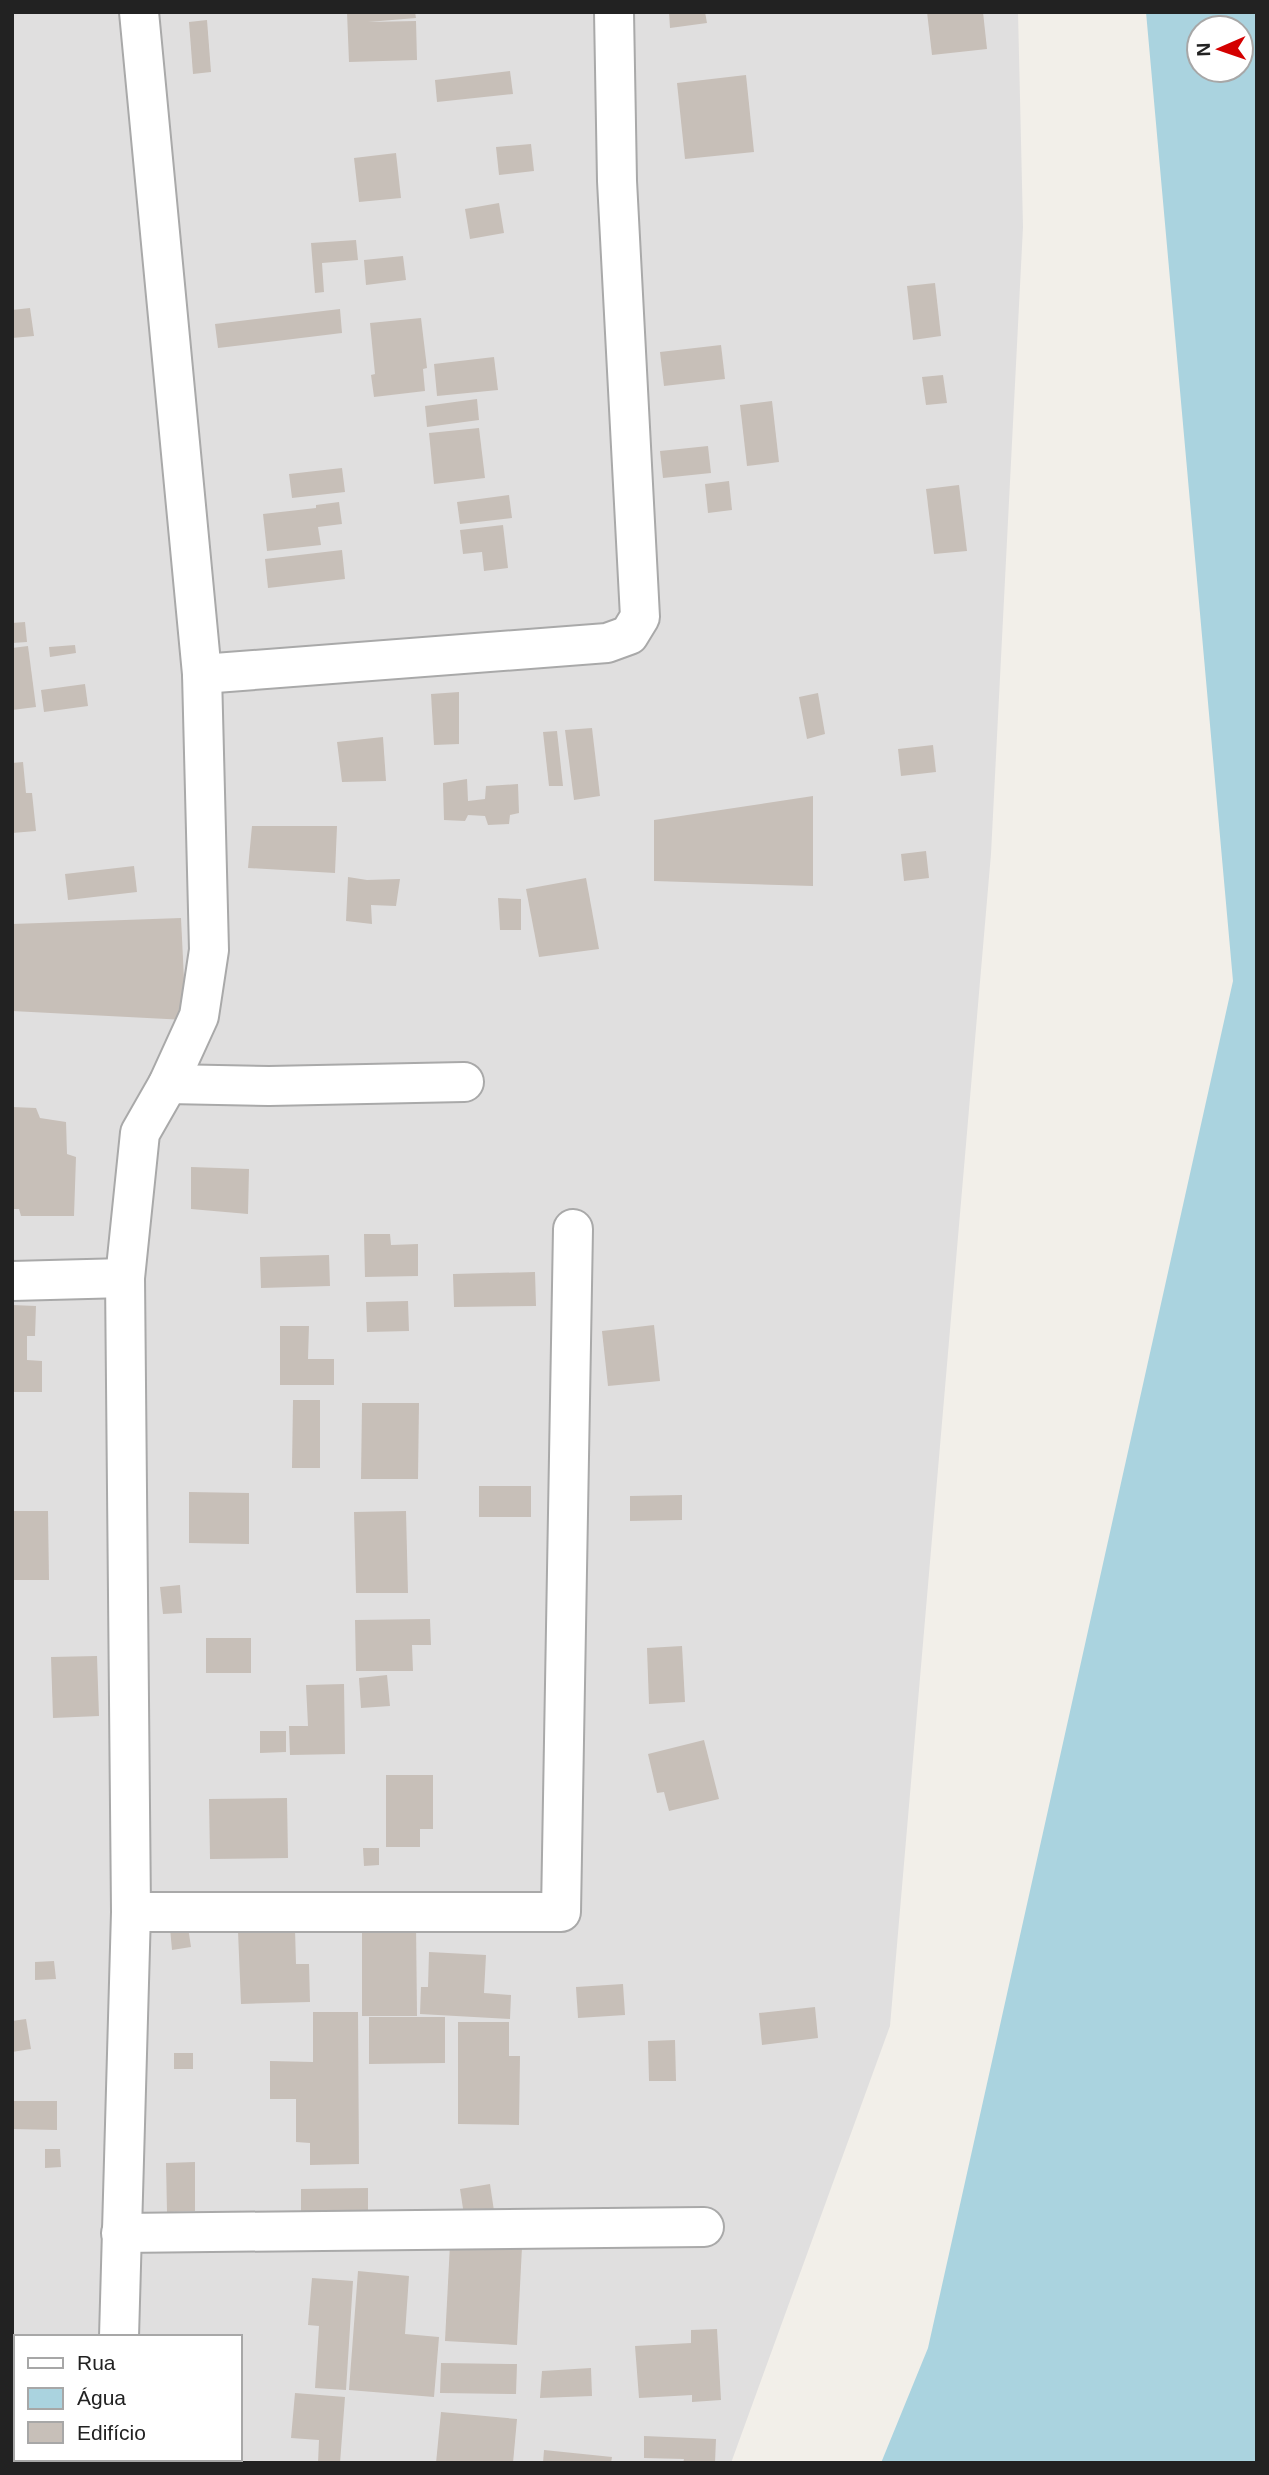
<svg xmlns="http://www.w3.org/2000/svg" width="1269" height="2475" font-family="Helvetica,sans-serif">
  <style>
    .residential { fill: #e0dfdf; fill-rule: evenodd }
    .water { fill: #aad3df; fill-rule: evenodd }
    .building { fill: #c7bfb8 }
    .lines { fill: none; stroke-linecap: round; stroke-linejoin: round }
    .minor-casing { stroke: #a9a9a9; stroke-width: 42 }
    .minor { stroke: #fff; stroke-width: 38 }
  </style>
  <rect width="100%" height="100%" fill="#f2efe9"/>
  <path class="residential" d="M12,12H1018L1023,227L991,854L890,2026L731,2463H12ZM16,2337H240V2459H16Z"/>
  <path class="water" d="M1146,12H1257V2463H881L928,2348L1233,981ZM1199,28H1241V70H1199Z"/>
  <g class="building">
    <polygon points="347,12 415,12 416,18 368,22 416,21 417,60 349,62"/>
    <polygon points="669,12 705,12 707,23 670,28"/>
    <polygon points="927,12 983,12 987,49 932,55"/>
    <polygon points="207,20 211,72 193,74 189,22"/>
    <polygon points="510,71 513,94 437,102 435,80"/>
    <polygon points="746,75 754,152 685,159 677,83"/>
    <polygon points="531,144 534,171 499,175 496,147"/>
    <polygon points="396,153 401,198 359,202 354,158"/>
    <polygon points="499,203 504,233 470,239 465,209"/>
    <polygon points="356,240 358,260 322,263 324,292 315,293 311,243"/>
    <polygon points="403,256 406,280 366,285 364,260"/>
    <polygon points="935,283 941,336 913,340 907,286"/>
    <polygon points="30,308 34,336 12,338 12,310"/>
    <polygon points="340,309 342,333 218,348 215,324"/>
    <polygon points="421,318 427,368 423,369 425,391 374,397 371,375 375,374 370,323"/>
    <polygon points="721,345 725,379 664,386 660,352"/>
    <polygon points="494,357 498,390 437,396 434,364"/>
    <polygon points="943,375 947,403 926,405 922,377"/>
    <polygon points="477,399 479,420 427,427 425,406"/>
    <polygon points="772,401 779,462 747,466 740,405"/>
    <polygon points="479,428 485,478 434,484 429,433"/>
    <polygon points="708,446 711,473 663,478 660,451"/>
    <polygon points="342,468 345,492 292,498 289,474"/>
    <polygon points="729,481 732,510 708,513 705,484"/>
    <polygon points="959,485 967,551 934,554 926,489"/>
    <polygon points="509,495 512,518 460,524 457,502"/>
    <polygon points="339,502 342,524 318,527 321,545 267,551 263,514 316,508 316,505"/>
    <polygon points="503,525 508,568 484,571 482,552 463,554 460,530"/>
    <polygon points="342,550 345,579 268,588 265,559"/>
    <polygon points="25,622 27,642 12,643 12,623"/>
    <polygon points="75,645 76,653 50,657 49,647"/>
    <polygon points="28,646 36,707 12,710 12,648"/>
    <polygon points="85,684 88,706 44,712 41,690"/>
    <polygon points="459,692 459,744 434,745 431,694"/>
    <polygon points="818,693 825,734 807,739 799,697"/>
    <polygon points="592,728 600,796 574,800 565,730"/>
    <polygon points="557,731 563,786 549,786 543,732"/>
    <polygon points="383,737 386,781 342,782 337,742"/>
    <polygon points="933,745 936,772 901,776 898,749"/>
    <polygon points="23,762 26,793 32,793 36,831 12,833 12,763"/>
    <polygon points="467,779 468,801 485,799 486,786 518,784 519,813 510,815 509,824 488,825 485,816 468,815 465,821 444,820 443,783"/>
    <polygon points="813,796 813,886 654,881 654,820"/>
    <polygon points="252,826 337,826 335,873 248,868"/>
    <polygon points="926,851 929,878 904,881 901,854"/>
    <polygon points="134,866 137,892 68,900 65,874"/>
    <polygon points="348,877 367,880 400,879 396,906 371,905 372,924 346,921"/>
    <polygon points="586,878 599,949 539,957 526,889"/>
    <polygon points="498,898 521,899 521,930 500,930"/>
    <polygon points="181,918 186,1020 12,1011 12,924"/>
    <polygon points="12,1107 36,1108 40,1118 66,1122 67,1154 76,1157 74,1216 21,1216 19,1209 12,1209"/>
    <polygon points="191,1167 249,1169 248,1214 191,1209"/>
    <polygon points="364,1234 390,1234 391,1245 418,1244 418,1276 365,1277"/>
    <polygon points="329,1255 330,1286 261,1288 260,1257"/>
    <polygon points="535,1272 536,1306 454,1307 453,1274"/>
    <polygon points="408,1301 409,1331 367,1332 366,1302"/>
    <polygon points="12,1305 36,1306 35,1336 27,1336 27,1360 42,1361 42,1392 12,1392"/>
    <polygon points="654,1325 660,1381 608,1386 602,1331"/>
    <polygon points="280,1326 309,1326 308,1359 334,1359 334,1385 280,1385"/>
    <polygon points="293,1400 320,1400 320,1468 292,1468"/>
    <polygon points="362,1403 419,1403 418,1479 361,1479"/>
    <rect x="479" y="1486" width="52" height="31"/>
    <polygon points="189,1492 249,1493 249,1544 189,1543"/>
    <polygon points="682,1495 682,1520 630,1521 630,1496"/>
    <polygon points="12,1511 48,1511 49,1580 12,1580"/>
    <polygon points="406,1511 408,1593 356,1593 354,1512"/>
    <polygon points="180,1585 182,1613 163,1614 160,1587"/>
    <polygon points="430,1619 431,1645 412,1645 413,1671 356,1671 355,1620"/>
    <rect x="206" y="1638" width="45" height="35"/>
    <polygon points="682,1646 685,1702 649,1704 647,1648"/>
    <polygon points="97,1656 99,1716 53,1718 51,1657"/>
    <polygon points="387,1675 390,1706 361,1708 359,1678"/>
    <polygon points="344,1684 345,1754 290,1755 289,1726 308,1726 306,1685"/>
    <polygon points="260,1731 286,1731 286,1752 260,1753"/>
    <polygon points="704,1740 719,1799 669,1811 664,1792 657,1793 648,1754"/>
    <polygon points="386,1775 433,1775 433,1829 420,1829 420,1847 386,1847"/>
    <polygon points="287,1798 288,1858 210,1859 209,1799"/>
    <polygon points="363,1848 379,1848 379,1865 364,1866"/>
    <polygon points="362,1922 416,1922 417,2016 362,2016"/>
    <polygon points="188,1927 191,1947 172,1950 170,1928"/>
    <polygon points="295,1929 296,1964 309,1964 310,2002 241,2004 238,1931"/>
    <polygon points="429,1952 486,1955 484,1993 511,1995 510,2019 420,2014 421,1987 428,1987"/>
    <polygon points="54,1961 56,1979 35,1980 35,1962"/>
    <polygon points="623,1984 625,2015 578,2018 576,1987"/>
    <polygon points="815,2007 818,2038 762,2045 759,2013"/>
    <polygon points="313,2012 358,2012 359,2164 310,2165 310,2143 296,2142 296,2099 270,2099 270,2061 313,2062"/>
    <polygon points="369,2017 445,2017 445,2063 369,2064"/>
    <polygon points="26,2019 31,2049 12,2052 12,2021"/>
    <polygon points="458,2022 509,2022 509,2056 520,2056 519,2125 458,2124"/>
    <polygon points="675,2040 676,2081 649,2081 648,2041"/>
    <rect x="174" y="2053" width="19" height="16"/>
    <polygon points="12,2101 57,2101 57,2130 12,2129"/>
    <polygon points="45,2149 60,2149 61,2167 45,2168"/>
    <polygon points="195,2162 195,2211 167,2212 166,2163"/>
    <polygon points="490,2184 494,2211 464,2215 460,2189"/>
    <polygon points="368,2188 368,2212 301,2213 301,2189"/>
    <polygon points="450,2244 522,2247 517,2345 445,2341"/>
    <polygon points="358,2271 409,2276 405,2334 439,2337 434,2397 349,2390"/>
    <polygon points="312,2278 353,2281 346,2390 315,2388 319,2326 308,2325"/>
    <polygon points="717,2329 721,2400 692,2402 692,2395 639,2398 635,2346 691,2343 691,2330"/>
    <polygon points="441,2363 517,2364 516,2394 440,2393"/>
    <polygon points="591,2368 592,2396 540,2398 542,2371"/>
    <polygon points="295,2393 345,2397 340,2463 318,2463 319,2440 291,2438"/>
    <polygon points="441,2412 517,2419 513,2463 436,2463"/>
    <polygon points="644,2436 716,2439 715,2463 683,2463 684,2459 644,2458"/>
    <polygon points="544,2450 612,2457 611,2463 543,2463"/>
  </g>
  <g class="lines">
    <g class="minor-casing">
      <g id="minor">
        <polyline points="202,674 607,643 629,635 640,617 617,181 614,12"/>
        <polyline points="168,1084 269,1086 464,1082"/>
        <polyline points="12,1281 125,1278"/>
        <polyline points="131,1912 561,1912 573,1229"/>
        <polyline points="121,2233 704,2227"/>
        <polyline points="119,2337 131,1912 125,1278 140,1133 168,1084 199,1016 209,950 202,674 139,12"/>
        <polyline points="118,2459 118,2463"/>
      </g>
    </g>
    <use href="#minor" class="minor"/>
  </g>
  <rect width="1269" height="2475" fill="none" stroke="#222222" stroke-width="28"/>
  <rect x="14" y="2335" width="228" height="126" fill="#ffffff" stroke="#a7a7a7" stroke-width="2"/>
  <rect x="28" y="2358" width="35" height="10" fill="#ffffff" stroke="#a7a7a7" stroke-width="2"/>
  <text x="77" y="2370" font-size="21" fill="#222222">Rua</text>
  <rect x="28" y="2388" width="35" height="21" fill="#aad3df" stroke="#a7a7a7" stroke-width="2"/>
  <text x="77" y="2405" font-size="21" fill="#222222">Água</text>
  <rect x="28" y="2422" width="35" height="21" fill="#c7bfb8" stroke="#a7a7a7" stroke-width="2"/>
  <text x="77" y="2440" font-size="21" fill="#222222">Edifício</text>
  <g transform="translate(1220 49) rotate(268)"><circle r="33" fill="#ffffff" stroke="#a7a7a7" stroke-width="2"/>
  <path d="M0-5L12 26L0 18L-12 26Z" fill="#d40000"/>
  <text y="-10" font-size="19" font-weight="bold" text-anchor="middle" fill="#222222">N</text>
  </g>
</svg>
